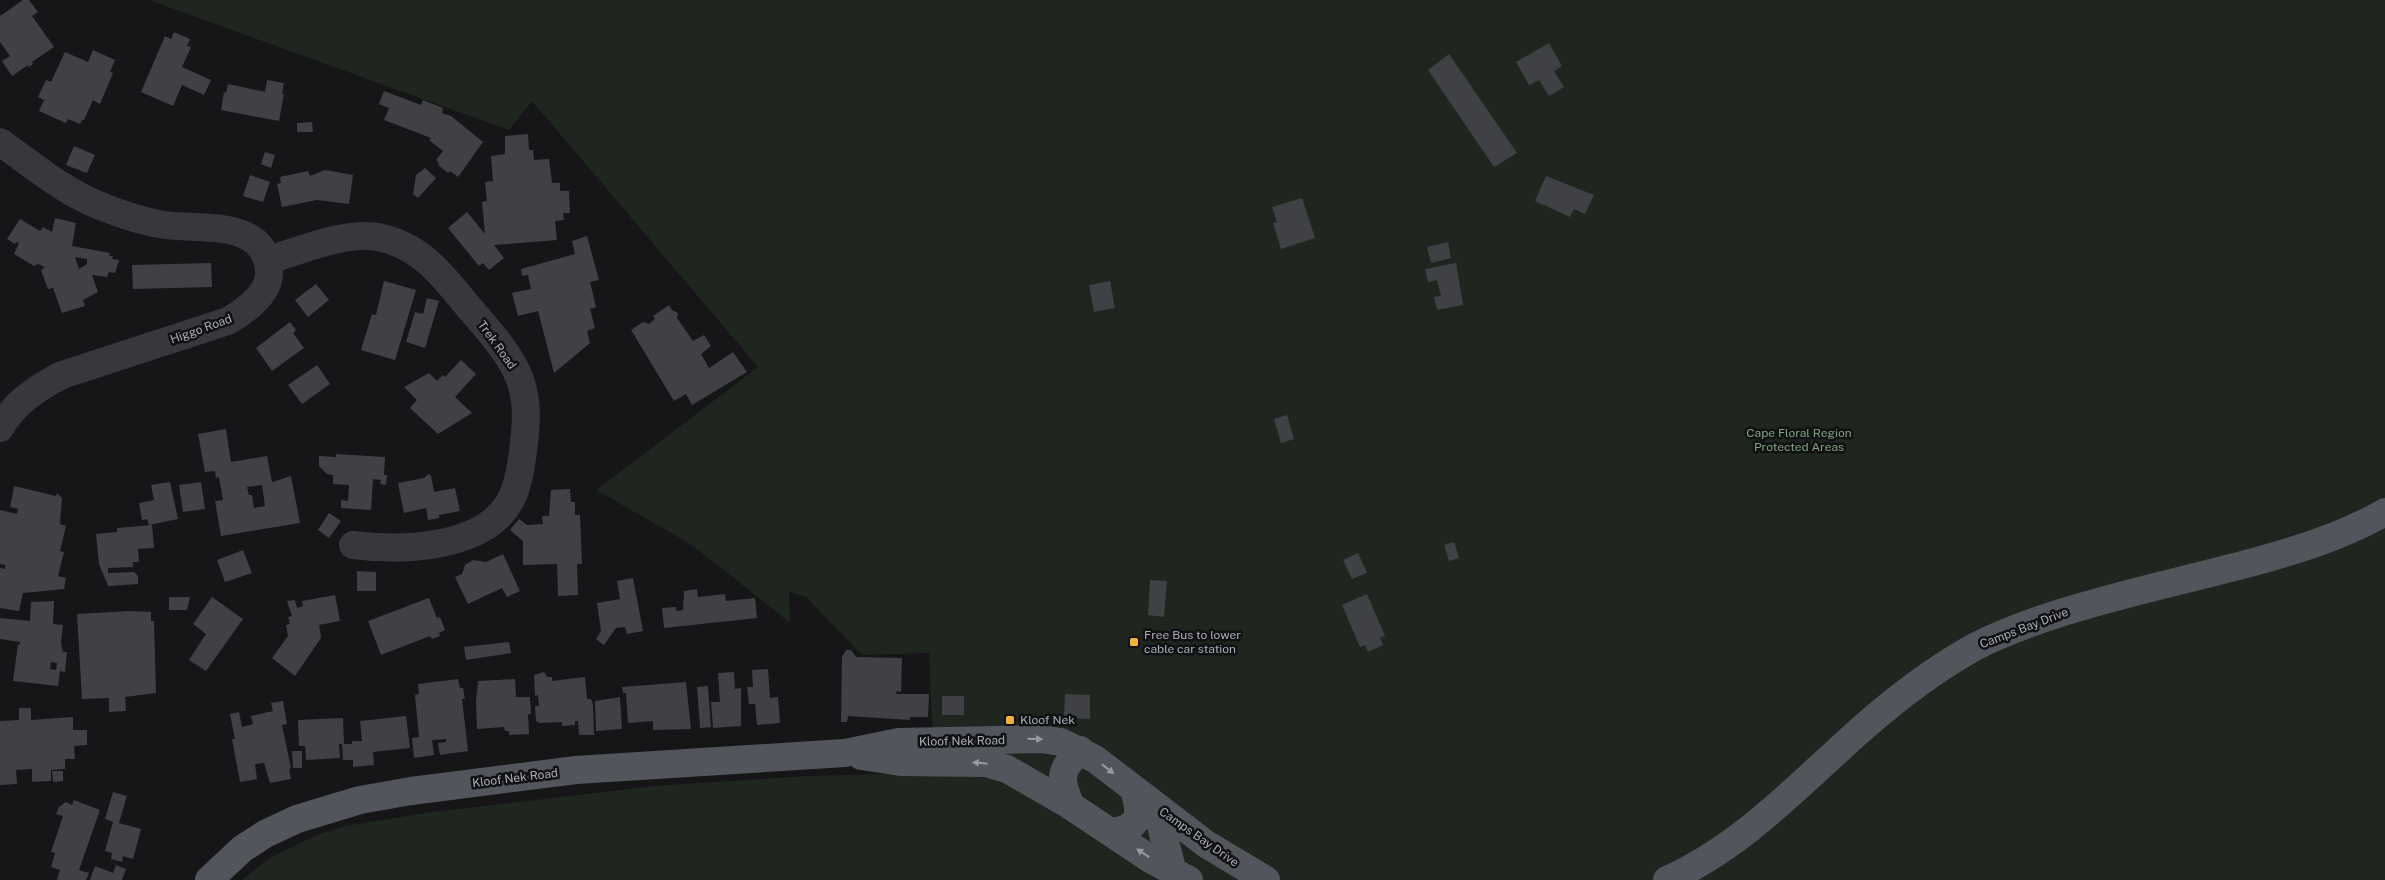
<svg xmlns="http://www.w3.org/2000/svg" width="2385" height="880" font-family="'Public Sans',sans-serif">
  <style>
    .green { fill: #1e261f }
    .building { fill: #404145; fill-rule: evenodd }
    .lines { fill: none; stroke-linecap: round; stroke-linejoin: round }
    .minor { stroke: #37383d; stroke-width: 28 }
    .major { stroke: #53555c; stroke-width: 28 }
    .oneway { fill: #979ba6 }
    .poi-dot { fill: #f2b134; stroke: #111113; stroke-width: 2 }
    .labels { text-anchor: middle; stroke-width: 5; stroke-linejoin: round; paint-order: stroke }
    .street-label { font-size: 12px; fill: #a8adb8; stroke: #111113 }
    .park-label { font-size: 12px; fill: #7fa381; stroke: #111113 }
    .poi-label { font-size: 12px; fill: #a8adb8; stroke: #111113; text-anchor: start }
  </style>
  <rect width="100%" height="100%" fill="#161618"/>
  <polygon class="green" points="149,0 2385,0 2385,880 242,880 271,857 317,835 345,826 432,812 655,786 806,776 939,773 932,721 929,653 862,655 806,597 789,592 790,623 692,545 596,490 758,367 532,101 509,130"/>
  <g class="building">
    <polygon points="23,0 29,0 38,12 32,16 54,47 32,62 33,64 29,67 28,65 12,76 2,61 10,56 0,42 0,16"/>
    <polygon points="174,32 190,39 187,46 191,47 182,67 211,80 204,95 182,85 173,106 141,92 165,36 171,39"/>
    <polygon points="1549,43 1562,66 1554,71 1564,87 1549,96 1539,80 1529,85 1516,62"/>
    <polygon points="93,50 115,60 110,72 113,73 100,104 93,100 84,120 82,120 80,124 68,119 66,123 39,111 44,100 38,97 46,80 51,82 65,52 88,62"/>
    <polygon points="1449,54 1517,153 1494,167 1428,70"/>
    <polygon points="267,80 284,83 282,94 284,94 279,121 221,110 224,92 226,93 228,84 265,92"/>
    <polygon points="384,91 421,105 423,100 443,108 442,113 451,116 483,142 458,177 450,171 448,173 438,165 439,163 436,160 443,151 429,140 431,138 384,120 389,108 379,104"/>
    <polygon points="312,122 313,132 297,132 297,123"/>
    <polygon points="528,134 529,150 533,150 534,160 549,159 552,183 560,183 560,191 569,191 570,213 563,213 564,220 555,221 557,240 494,245 504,258 489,270 483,263 479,266 448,228 467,212 485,234 482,202 487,201 485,182 493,181 491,156 505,154 505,136"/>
    <polygon points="74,146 95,155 87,173 66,165"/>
    <polygon points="265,152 275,155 271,168 261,164"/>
    <polygon points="425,168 436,178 418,198 413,194 416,175"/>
    <polygon points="325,170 353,175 349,204 317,200 282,207 277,184 281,183 280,177 308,171 310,176"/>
    <polygon points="250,175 270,182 263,202 243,196"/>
    <polygon points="1546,176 1594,195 1585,214 1574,209 1570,217 1535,201"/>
    <polygon points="1302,198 1315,238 1281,249 1273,223 1277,222 1272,207"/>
    <path d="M55,218L76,223L72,246L110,253L109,256H113L112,259L119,260L115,273L109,272L107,277L92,275L98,292L83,300L85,306L62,313L53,288L48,289L41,270L45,267L38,264L34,266L14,254L19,243L16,242L15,244L7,239L20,219L40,231L43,227L52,232ZM75,257L87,259V264L79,269Z"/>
    <polygon points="587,236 599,280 590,282 596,307 590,309 595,328 587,331 590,343 554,373 538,311 518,316 512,293 531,289 528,275 522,276 521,269 575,254 572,241"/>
    <polygon points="1448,242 1451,258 1431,263 1427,247"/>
    <polygon points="211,263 212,287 133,289 132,265"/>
    <polygon points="1456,263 1463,305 1437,310 1434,297 1441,296 1437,280 1428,282 1425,269"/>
    <polygon points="384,281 416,290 395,360 361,350 372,314 376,315"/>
    <polygon points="1110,281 1115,308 1094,312 1089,285"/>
    <polygon points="316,284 329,300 308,317 295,300"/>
    <polygon points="427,298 439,301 425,348 406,342 415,312 423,314"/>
    <polygon points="669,305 672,310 678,313 677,318 693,341 704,335 711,346 701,354 709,368 733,352 747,372 692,405 686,394 674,401 631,330 643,322 649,324 655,319 653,316"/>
    <polygon points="290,322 296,330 293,333 304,348 272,371 256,348"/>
    <polygon points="461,360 476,374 455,397 472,413 438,434 410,408 417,400 404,387 429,373 437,381 443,375 445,377"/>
    <polygon points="317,365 330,384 302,404 288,385"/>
    <polygon points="1287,415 1294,439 1281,443 1274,419"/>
    <path d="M226,429L231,462L267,456L272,482L291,476L300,523L221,536L215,501L223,500L219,477L216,478L215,471L205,472L198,434ZM262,485L265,506L254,508L252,495H249L247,487Z"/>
    <polygon points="336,454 385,457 384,475 387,475 386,485 380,484 381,480 373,479 371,510 341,508 341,500 348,501 349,485 333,484 333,475 327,474 319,466 319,456 336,457"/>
    <polygon points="429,474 431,476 434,492 455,488 460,511 439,515 439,518 428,520 426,508 404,513 398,483 424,478"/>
    <polygon points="170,482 178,519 149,525 147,519 142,520 139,503 154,500 151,485"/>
    <polygon points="201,482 205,509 183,512 179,485"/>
    <polygon points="14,486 56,496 57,493 62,498 60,524 66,526 60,551 64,552 58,576 66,578 64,589 23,593 19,611 0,608 0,568 5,569 5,565 0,564 0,510 17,514 18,509 10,507"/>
    <polygon points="570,489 571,502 575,502 575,515 580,515 582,564 577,564 578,595 558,596 557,564 523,565 523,541 510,530 519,519 527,525 543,524 542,516 549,516 551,490"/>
    <polygon points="329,513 341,521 329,538 318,530"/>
    <polygon points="152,525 154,548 138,549 139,562 133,562 133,567 108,568 108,573 134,572 138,576 138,584 108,586 99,564 96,534 117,532 117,528"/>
    <polygon points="1454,542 1459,558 1449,561 1444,545"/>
    <polygon points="243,550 252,573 225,582 217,560"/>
    <polygon points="1358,553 1367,573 1352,579 1343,560"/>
    <polygon points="503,554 520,591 507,597 502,588 468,604 455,577 462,574 465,565 473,560 486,562"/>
    <polygon points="357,571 376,572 376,591 357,591"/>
    <polygon points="633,578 643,631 627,634 625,627 616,628 604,645 596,639 601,631 597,603 620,599 617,581"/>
    <polygon points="1150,580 1167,581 1164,617 1148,615"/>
    <polygon points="697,589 698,597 725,594 726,601 755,598 757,618 664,628 662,608 676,607 676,611 683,610 684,591"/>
    <polygon points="1367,594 1385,636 1380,638 1383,645 1368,652 1365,645 1360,647 1342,605"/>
    <polygon points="335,595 340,621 319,625 321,638 295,676 272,658 288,636 286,625 290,624 288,617 292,616 287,601 295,600 297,608 303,606 302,601"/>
    <polygon points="169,597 190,597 187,610 169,610"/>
    <polygon points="212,597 243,619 206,671 189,660 206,634 193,624"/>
    <polygon points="429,598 437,618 440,617 445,630 439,633 440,636 432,639 430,636 381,655 368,621"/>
    <path d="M54,601L53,624L63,625L61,643L63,652H67L65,672L60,671L58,686L13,681L18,644L20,645V642L0,639V618L30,621L31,602ZM51,662L57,663L56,670L50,669Z"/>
    <polygon points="130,611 151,612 151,621 154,621 156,693 125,697 126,711 109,712 109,698 82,699 77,614"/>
    <polygon points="509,642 511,653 466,660 464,647"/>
    <polygon points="846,650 851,650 856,657 902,658 901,692 897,691 896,694 929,694 928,717 910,717 910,720 848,716 847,722 841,722 842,657"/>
    <polygon points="768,669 770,698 778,697 780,723 757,725 755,704 749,704 747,687 753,687 752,670"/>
    <polygon points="544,672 547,677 552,677 552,681 585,677 587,699 591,699 593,705 594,735 579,735 578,721 575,721 575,725 562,726 562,722 540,723 536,721 535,706 539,706 538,695 535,696 534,675"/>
    <polygon points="734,672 735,689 741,688 741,726 713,728 711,702 720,702 718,673"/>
    <polygon points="458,679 460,688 463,688 465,699 462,699 468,751 440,755 438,743 446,742 446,739 432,740 434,755 414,758 412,738 419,737 415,695 419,694 418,684"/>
    <polygon points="515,679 516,697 530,697 531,714 528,714 529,734 509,735 509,731 505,731 504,727 477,729 476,701 478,681"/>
    <polygon points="686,682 691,729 653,730 653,721 628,723 626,693 623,693 622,687"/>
    <polygon points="708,686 711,727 700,728 697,687"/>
    <polygon points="1065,694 1090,695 1090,719 1064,718"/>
    <rect x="942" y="696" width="22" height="19"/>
    <polygon points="620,697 622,729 596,731 595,701"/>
    <polygon points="283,701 287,724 282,725 291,768 289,769 291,779 270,783 264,763 255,764 257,779 240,782 232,739 235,739 230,714 239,712 242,727 253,724 251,716 273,711 271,703"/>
    <polygon points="19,708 31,708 31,720 73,717 73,730 87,730 87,745 74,746 75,759 65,759 65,769 51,770 51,781 32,782 32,769 16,770 17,784 0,785 0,721 19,720"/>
    <polygon points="406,716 410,748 373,752 374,765 353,767 353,760 343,760 342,744 339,744 340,758 306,760 305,746 299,746 298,720 343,718 344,744 352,744 352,741 362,741 360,721"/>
    <polygon points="292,751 302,751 302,768 293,768"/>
    <polygon points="52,771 63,771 63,781 53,782"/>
    <polygon points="113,792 127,796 119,823 141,829 133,859 123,856 122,862 111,859 112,853 105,851 113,822 105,819"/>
    <polygon points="74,800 100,810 79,870 89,873 86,880 57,880 60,870 51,867 55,853 51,852 63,816 56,814 59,807 66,802 72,805"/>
    <polygon points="116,865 126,869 122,880 90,880 95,866 113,873"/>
  </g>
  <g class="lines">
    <g class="minor">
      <path d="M0,142C33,165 65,193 103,207C123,215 144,222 165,225C202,230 264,219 269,270C271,293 245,311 228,321L62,375C37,388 14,403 0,428"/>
      <path d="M268,260C300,251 345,231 378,237C419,245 441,273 466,304C485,327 508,350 519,377C529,402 526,427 523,452C520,471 518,490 507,506C478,549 400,551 353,545"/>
    </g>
    <g class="major">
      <polyline points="861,756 901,762 986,763 1007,769 1071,806 1152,860 1189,880"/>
      <path d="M1071,806C1059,779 1059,771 1080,750"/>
      <polyline points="1156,807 1175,880"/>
      <path d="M1111,832C1140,828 1142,816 1134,790"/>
      <polyline points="209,880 242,849 265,834 297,819 360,800 411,791 576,770 845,753 899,742 1041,739 1061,742 1095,759 1206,844 1266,880"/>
      <path d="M1667,880C1745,845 1802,781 1865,726C1897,698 1934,670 1971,649C1996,635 2024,625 2051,616C2115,595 2182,581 2246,564C2294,551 2342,537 2385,512"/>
    </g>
  </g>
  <defs><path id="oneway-solid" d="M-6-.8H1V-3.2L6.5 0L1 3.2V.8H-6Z" transform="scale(1.25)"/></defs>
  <g class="oneway">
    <use href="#oneway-solid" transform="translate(1035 739) rotate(1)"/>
    <use href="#oneway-solid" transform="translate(980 763) rotate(-174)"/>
    <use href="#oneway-solid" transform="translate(1108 769) rotate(38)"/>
    <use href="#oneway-solid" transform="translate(1143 853) rotate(-147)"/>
  </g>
  <g class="poi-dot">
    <rect x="1129" y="637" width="10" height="10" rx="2.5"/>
    <rect x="1005" y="715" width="10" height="10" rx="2.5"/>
  </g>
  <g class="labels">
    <g class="street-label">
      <text transform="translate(201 329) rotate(-20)" y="4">Higgo Road</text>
      <text transform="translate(497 345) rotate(54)" y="4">Trek Road</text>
      <text transform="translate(2024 628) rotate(-21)" y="4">Camps Bay Drive</text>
      <text transform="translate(962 741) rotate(-1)" y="4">Kloof Nek Road</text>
      <text transform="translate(515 778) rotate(-7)" y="4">Kloof Nek Road</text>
      <text transform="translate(1199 837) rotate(35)" y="4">Camps Bay Drive</text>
    </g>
    <g class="park-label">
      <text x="1799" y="437">Cape Floral Region<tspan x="1799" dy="14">Protected Areas</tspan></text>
    </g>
    <g class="poi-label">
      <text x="1144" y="639">Free Bus to lower<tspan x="1144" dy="14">cable car station</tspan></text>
      <text x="1020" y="724">Kloof Nek</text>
    </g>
  </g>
</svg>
